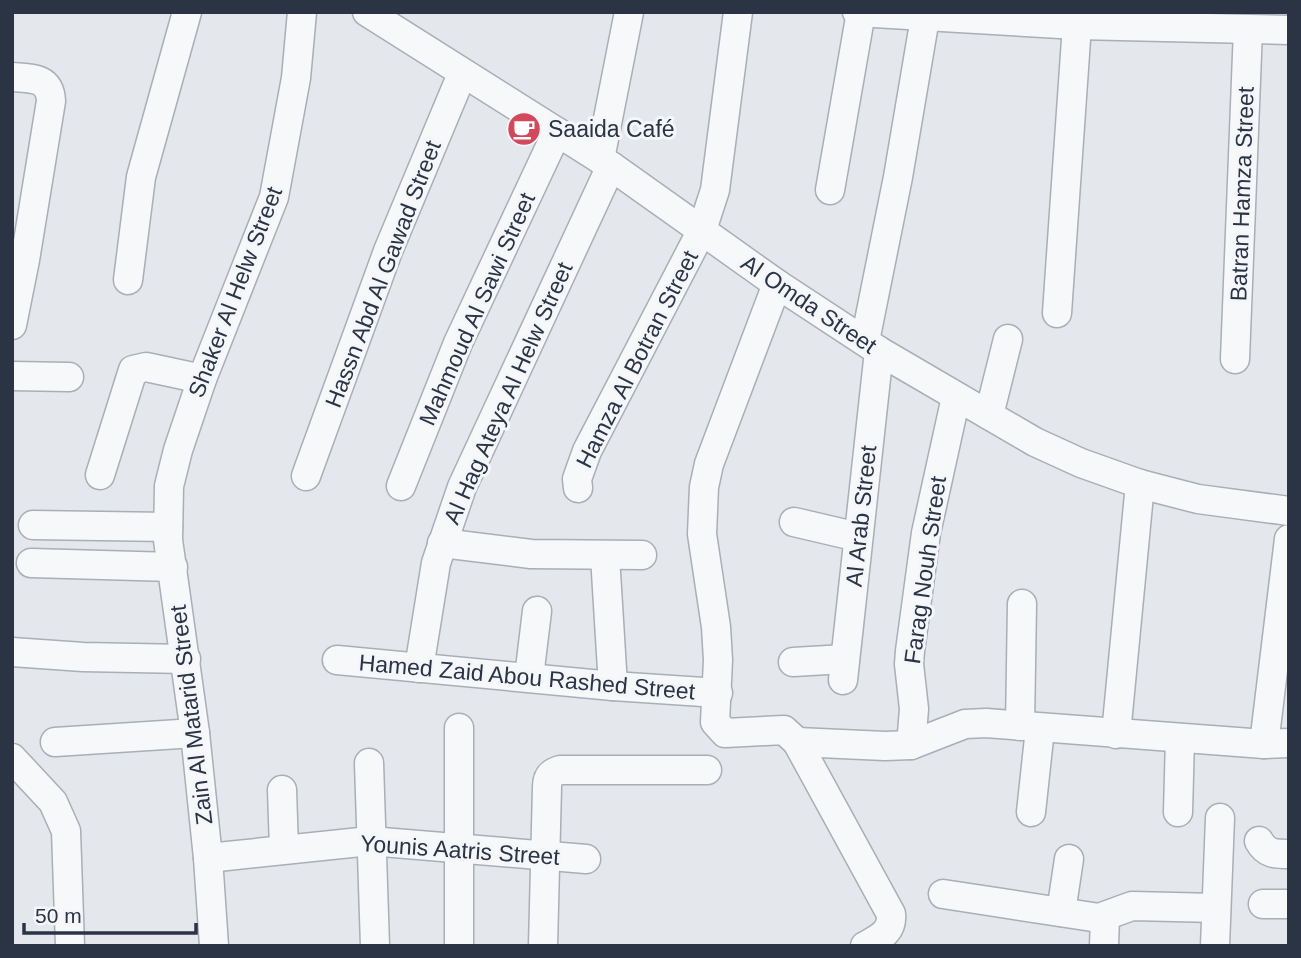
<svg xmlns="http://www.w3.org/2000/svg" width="1301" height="958" font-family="Arial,sans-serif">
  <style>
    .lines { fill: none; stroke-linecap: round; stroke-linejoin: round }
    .minor-casing { stroke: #a9aeb7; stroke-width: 31 }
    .minor { stroke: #f7f8fa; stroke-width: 28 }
    .labels { text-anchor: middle; stroke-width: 6; stroke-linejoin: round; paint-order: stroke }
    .poi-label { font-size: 23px; fill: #2b3445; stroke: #f4f6f9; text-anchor: start }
    .street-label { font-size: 23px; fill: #2b3445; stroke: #f4f6f9 }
  </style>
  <rect width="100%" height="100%" fill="#e4e7ec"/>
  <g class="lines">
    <g class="minor-casing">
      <g id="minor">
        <polyline points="367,12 611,166 777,284 879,351 1035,442 1081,463 1140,484 1198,499 1289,511"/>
        <polyline points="857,12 1077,25 1289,30"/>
        <path d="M12,77C31,78 50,77 51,101L25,260L12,325"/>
        <polyline points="600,159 629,12"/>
        <polyline points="830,190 861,12"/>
        <polyline points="128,280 141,177 187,12"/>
        <path d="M777,284L709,464L704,487L702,534L716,627L718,660L715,722L725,733L784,730L797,742L891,914C893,932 879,938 865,946"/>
        <polyline points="1057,313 1077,25"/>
        <polyline points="865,341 898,177 926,12"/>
        <polyline points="1235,359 1248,29"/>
        <polyline points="12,376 69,377"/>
        <polyline points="989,415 1008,339"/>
        <polyline points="100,475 133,370 146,367 202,379"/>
        <polyline points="306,476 388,251 462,74"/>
        <polyline points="401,486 458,343 557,132"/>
        <polyline points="578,488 577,479 587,451 702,230 715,190 738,12"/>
        <polyline points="794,522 858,537"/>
        <polyline points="33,525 168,527"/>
        <polyline points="442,543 531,554 642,555"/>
        <polyline points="605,556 613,686"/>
        <polyline points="31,563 173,567"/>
        <polyline points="12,652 83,657 186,659"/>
        <polyline points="337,660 613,686 718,693"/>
        <polyline points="793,662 845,659"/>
        <polyline points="419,668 436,563 462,487 611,166"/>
        <polyline points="529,677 537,611"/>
        <polyline points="843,680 879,351"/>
        <polyline points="1020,726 1022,604"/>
        <polyline points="1116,734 1140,484"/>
        <polyline points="55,742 195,733"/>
        <polyline points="797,742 885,746 911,745 965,724 986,723 1264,744 1289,743"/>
        <polyline points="1264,744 1289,539"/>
        <polyline points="911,745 914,709 909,664 910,651 926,533 956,397"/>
        <polyline points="12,758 53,802 66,831 70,946"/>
        <polyline points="369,763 375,946"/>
        <polyline points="282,790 284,849"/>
        <polyline points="1031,812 1040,729"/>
        <polyline points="1178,812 1180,738"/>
        <path d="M1259,841C1266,854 1275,854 1289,854"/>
        <polyline points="208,858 370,841 586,859"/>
        <polyline points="943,894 1099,918 1132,906 1216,908"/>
        <polyline points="1263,904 1289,904"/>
        <polyline points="1061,912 1069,859"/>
        <polyline points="214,946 208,858 195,733 168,540 169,486 178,450 202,379 274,197 296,78 302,12"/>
        <polyline points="459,946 459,728"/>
        <path d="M543,946L547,787C547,777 550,773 560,770H707"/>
        <polyline points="1104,946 1105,917"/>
        <polyline points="1215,946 1220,818"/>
      </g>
    </g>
    <use href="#minor" class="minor"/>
  </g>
  <defs>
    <g id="cafe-disc" transform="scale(1.75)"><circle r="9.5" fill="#d1495b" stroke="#f4f6f9"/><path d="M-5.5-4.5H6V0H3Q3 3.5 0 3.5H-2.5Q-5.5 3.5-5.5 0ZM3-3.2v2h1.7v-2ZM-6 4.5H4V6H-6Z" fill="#fff"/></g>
  </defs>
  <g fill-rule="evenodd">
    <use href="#cafe-disc" x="524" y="129"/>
  </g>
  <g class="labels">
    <g class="poi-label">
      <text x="548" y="137">Saaida Café</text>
    </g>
    <g class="street-label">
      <text transform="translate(1242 194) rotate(-88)" y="8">Batran Hamza Street</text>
      <text transform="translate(383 274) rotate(-69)" y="8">Hassn Abd Al Gawad Street</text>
      <text transform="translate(235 292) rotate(-69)" y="8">Shaker Al Helw Street</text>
      <text transform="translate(809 304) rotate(34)" y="8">Al Omda Street</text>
      <text transform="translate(477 309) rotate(-66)" y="8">Mahmoud Al Sawi Street</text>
      <text transform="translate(637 359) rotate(-63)" y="8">Hamza Al Botran Street</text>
      <text transform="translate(508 393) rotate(-66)" y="8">Al Hag Ateya Al Helw Street</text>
      <text transform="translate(861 516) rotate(-84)" y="8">Al Arab Street</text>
      <text transform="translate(925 570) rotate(-82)" y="8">Farag Nouh Street</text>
      <text transform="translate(527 677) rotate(5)" y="8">Hamed Zaid Abou Rashed Street</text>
      <text transform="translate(191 715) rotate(-97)" y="8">Zain Al Matarid Street</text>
      <text transform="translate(460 850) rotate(4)" y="8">Younis Aatris Street</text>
    </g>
  </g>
  <rect width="1301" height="958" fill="none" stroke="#2b3445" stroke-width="28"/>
  <path d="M24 923v10h172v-10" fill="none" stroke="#2b3445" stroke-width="3.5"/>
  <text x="35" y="923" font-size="21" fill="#2b3445" stroke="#f4f6f9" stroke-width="5" paint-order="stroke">50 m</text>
</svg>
